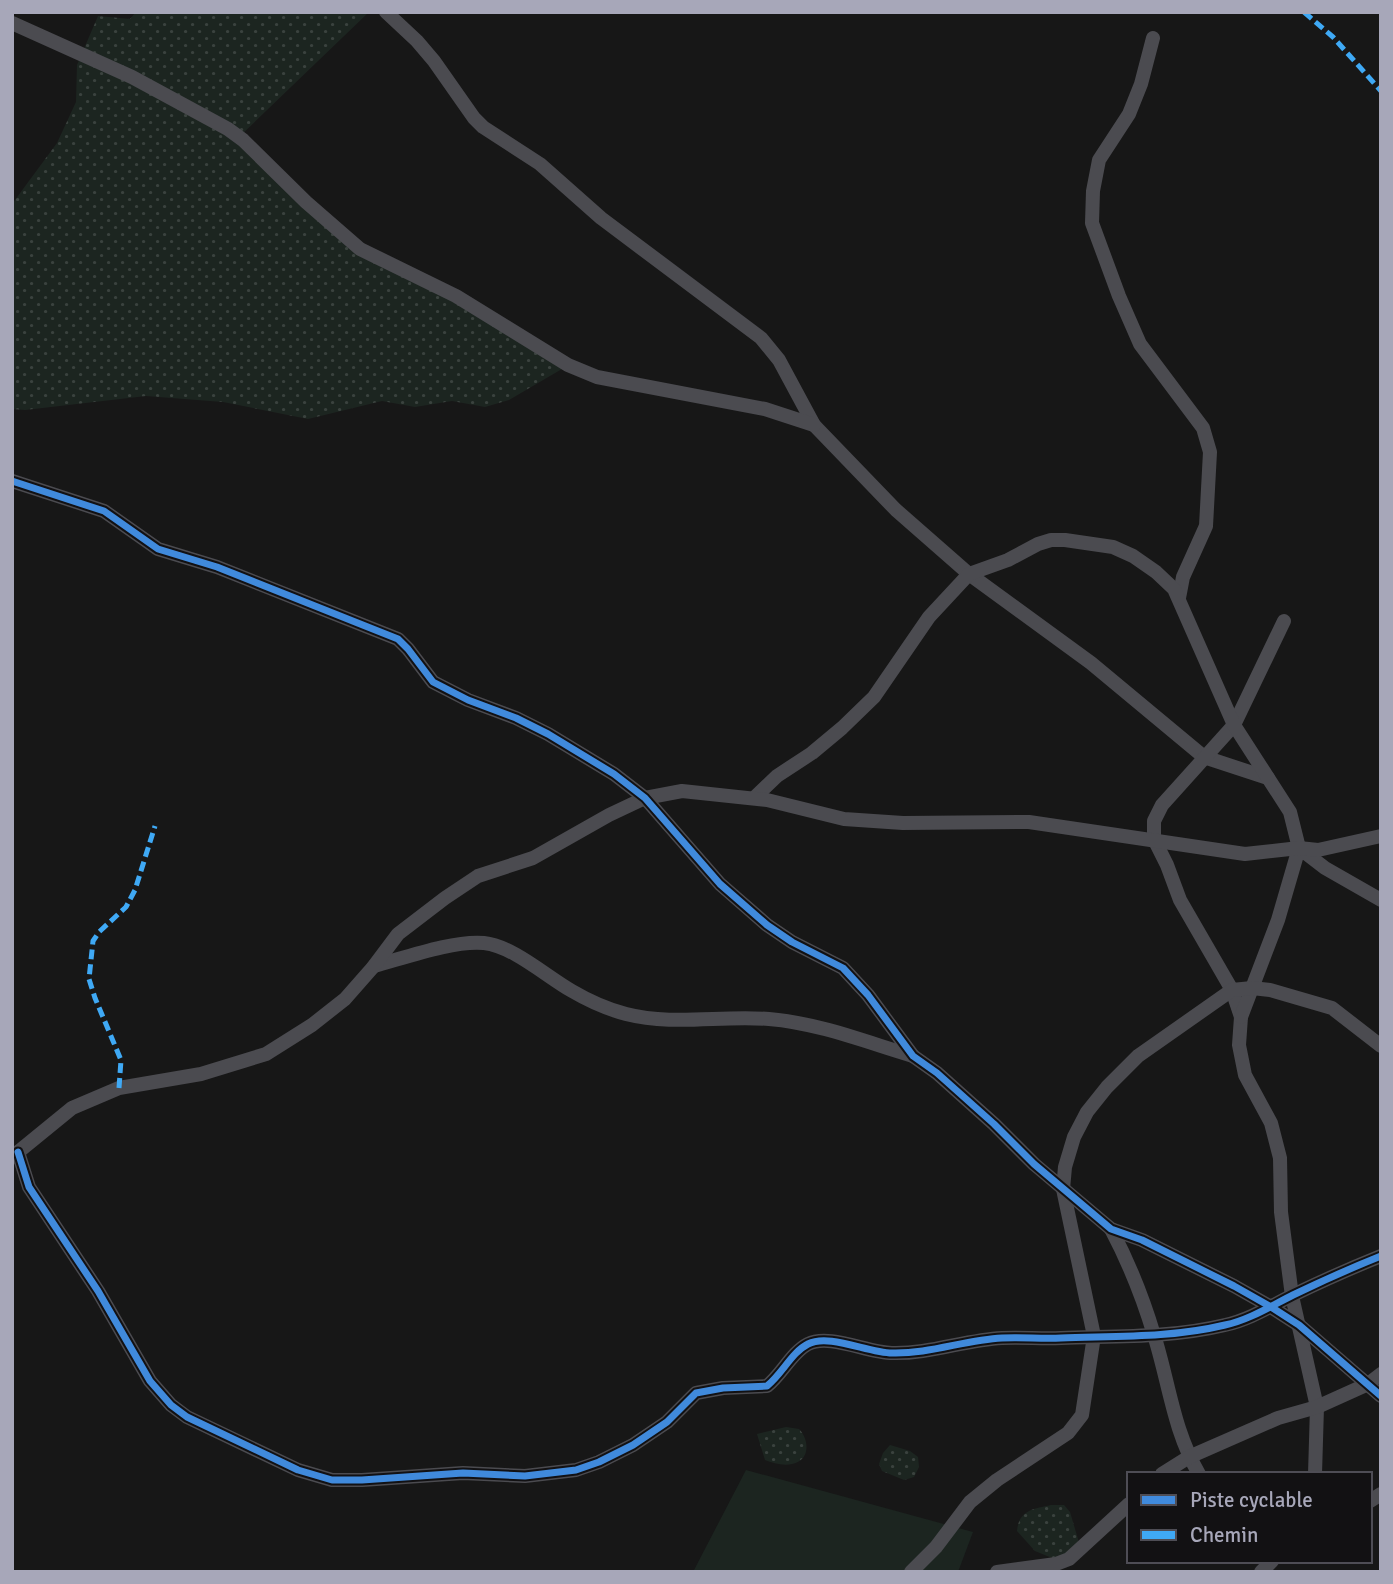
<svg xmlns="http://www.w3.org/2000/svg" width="1393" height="1584" font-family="Signika,sans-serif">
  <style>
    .grass { fill: url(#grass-dots) }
    .garden { fill: #1c2520 }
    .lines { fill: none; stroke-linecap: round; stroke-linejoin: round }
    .street { stroke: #4b4b50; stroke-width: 14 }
    .quiet { stroke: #3fa9f5; stroke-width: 5; stroke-dasharray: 10 5; stroke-linecap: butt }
    .cycleway-casing { stroke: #121113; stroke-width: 11 }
    .cycleway { stroke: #408adc; stroke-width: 7 }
  </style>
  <defs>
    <pattern id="grass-dots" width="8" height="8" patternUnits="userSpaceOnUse" patternTransform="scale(1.75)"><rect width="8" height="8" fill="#1c2520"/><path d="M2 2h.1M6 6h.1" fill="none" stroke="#3a423e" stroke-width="1.8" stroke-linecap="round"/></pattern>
  </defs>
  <rect width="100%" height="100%" fill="#171717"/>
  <g class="grass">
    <polygon points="136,12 369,12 239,137 344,238 567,366 509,400 485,407 452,401 415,407 382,401 308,419 223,402 146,396 25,410 12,409 12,204 57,143 76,102 77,65 98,16 130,19"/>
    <path d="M786,1427L799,1429C809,1439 811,1460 792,1464C783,1466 773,1463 765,1460L757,1434Z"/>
    <polygon points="890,1445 910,1451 918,1457 919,1467 914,1477 904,1480 882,1471 879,1464 883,1453"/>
    <path d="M1051,1505H1064L1070,1512L1080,1546L1057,1560L1035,1551L1017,1531C1019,1510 1033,1509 1051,1505Z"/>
  </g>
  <polygon class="garden" points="746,1470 973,1532 958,1572 693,1572"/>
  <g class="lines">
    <g class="street">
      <polyline points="386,12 417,41 434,61 474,118 483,127 540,164 601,218 761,338 779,360 814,425 896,510 969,574 1091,663 1204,757 1268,778"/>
      <polyline points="12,23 132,77 228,129 243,140 306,202 360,249 456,296 568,365 597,377 765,409 814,425"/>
      <polyline points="1153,38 1141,84 1129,114 1099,160 1093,191 1092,223 1119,296 1140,344 1203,428 1210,452 1206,526 1183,577 1179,598"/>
      <polyline points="12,481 104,511 158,549 217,567 398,639 408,649 433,682 468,700 516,718 548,734 614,774 645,798 720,884 767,925 792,942 843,968 868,995 913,1056 937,1073 994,1124 1034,1164 1111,1229 1142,1240 1234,1286 1271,1307 1299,1325 1381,1396"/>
      <polyline points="1284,621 1234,725 1162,805 1154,821 1154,839 1167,865 1180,900 1232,990 1241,1017 1239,1045 1245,1075 1271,1123 1280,1158 1281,1212 1292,1296 1317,1407 1315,1474"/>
      <polyline points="754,798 777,776 812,753 842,728 874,697 929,617 969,574 1008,560 1038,544 1051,540 1065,540 1113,547 1133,556 1156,572 1174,589 1234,725 1290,812 1299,848"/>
      <path d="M374,966C404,958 454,940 484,943C513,946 547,977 572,991C589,1001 607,1009 626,1014C673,1026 722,1015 769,1019C818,1023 866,1042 913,1056"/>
      <polyline points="1241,1017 1278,920 1299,848 1325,868 1381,900"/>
      <path d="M18,1152L29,1187L98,1291L150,1381L171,1405L187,1417L298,1470L332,1480H362L463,1473L525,1476L576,1470L599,1462L633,1445L667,1422L696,1393L723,1388L767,1386C782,1374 792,1352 808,1344C829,1333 868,1353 892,1353C929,1354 965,1340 1002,1338C1022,1337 1042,1339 1061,1338C1116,1336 1171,1338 1225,1325C1249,1320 1271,1306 1293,1295C1322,1281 1351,1268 1381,1256"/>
      <polyline points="12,1157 72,1108 119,1088 201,1074 266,1054 312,1025 345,999 374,966 398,934 445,898 478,876 533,858 609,815 645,798 682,791 767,800 844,819 903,823 1029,822 1245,854 1299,848 1318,850 1381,836"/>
      <path d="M1111,1229C1129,1263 1143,1298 1154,1335C1169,1382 1173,1430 1199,1474"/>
      <polyline points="1162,1474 1189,1457 1278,1418 1317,1407 1368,1384 1381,1374"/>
      <polyline points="1370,1501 1381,1494"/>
      <polyline points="911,1572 936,1547 970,1502 997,1480 1068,1433 1082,1415 1094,1336 1063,1189 1065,1167 1074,1137 1087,1112 1107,1087 1138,1056 1232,990 1252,988 1270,990 1332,1008 1381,1046"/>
      <polyline points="997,1572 1056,1564 1069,1559 1129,1504"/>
      <polyline points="1261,1572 1272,1561"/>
    </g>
    <g class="quiet">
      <polyline points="1304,12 1333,37 1381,91"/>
      <polyline points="119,1088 121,1060 95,998 89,979 93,941 99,932 126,907 135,890 155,826"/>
    </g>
    <g class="cycleway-casing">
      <g id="cycleway">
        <polyline points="12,481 104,511 158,549 217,567 398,639 408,649 433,682 468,700 516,718 548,734 614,774 645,798 720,884 767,925 792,942 843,968 868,995 913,1056 937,1073 994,1124 1034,1164 1111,1229 1142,1240 1234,1286 1271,1307 1299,1325 1381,1396"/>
        <path d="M18,1152L29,1187L98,1291L150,1381L171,1405L187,1417L298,1470L332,1480H362L463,1473L525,1476L576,1470L599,1462L633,1445L667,1422L696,1393L723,1388L767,1386C782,1374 792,1352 808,1344C829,1333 868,1353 892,1353C929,1354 965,1340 1002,1338C1022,1337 1042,1339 1061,1338C1116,1336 1171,1338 1225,1325C1249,1320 1271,1306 1293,1295C1322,1281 1351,1268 1381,1256"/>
      </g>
    </g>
    <use href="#cycleway" class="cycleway"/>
  </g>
  <rect width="1393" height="1584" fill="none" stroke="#a7a7b9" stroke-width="28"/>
  <rect x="1127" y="1472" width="245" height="91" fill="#121113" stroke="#4e4d55" stroke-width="2"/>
  <rect x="1141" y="1495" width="35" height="10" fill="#408adc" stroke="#4e4d55" stroke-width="2"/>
  <text x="1190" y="1507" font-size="21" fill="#a7a7b9">Piste cyclable</text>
  <rect x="1141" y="1530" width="35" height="10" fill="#3fa9f5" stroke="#4e4d55" stroke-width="2"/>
  <text x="1190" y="1542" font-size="21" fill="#a7a7b9">Chemin</text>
</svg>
